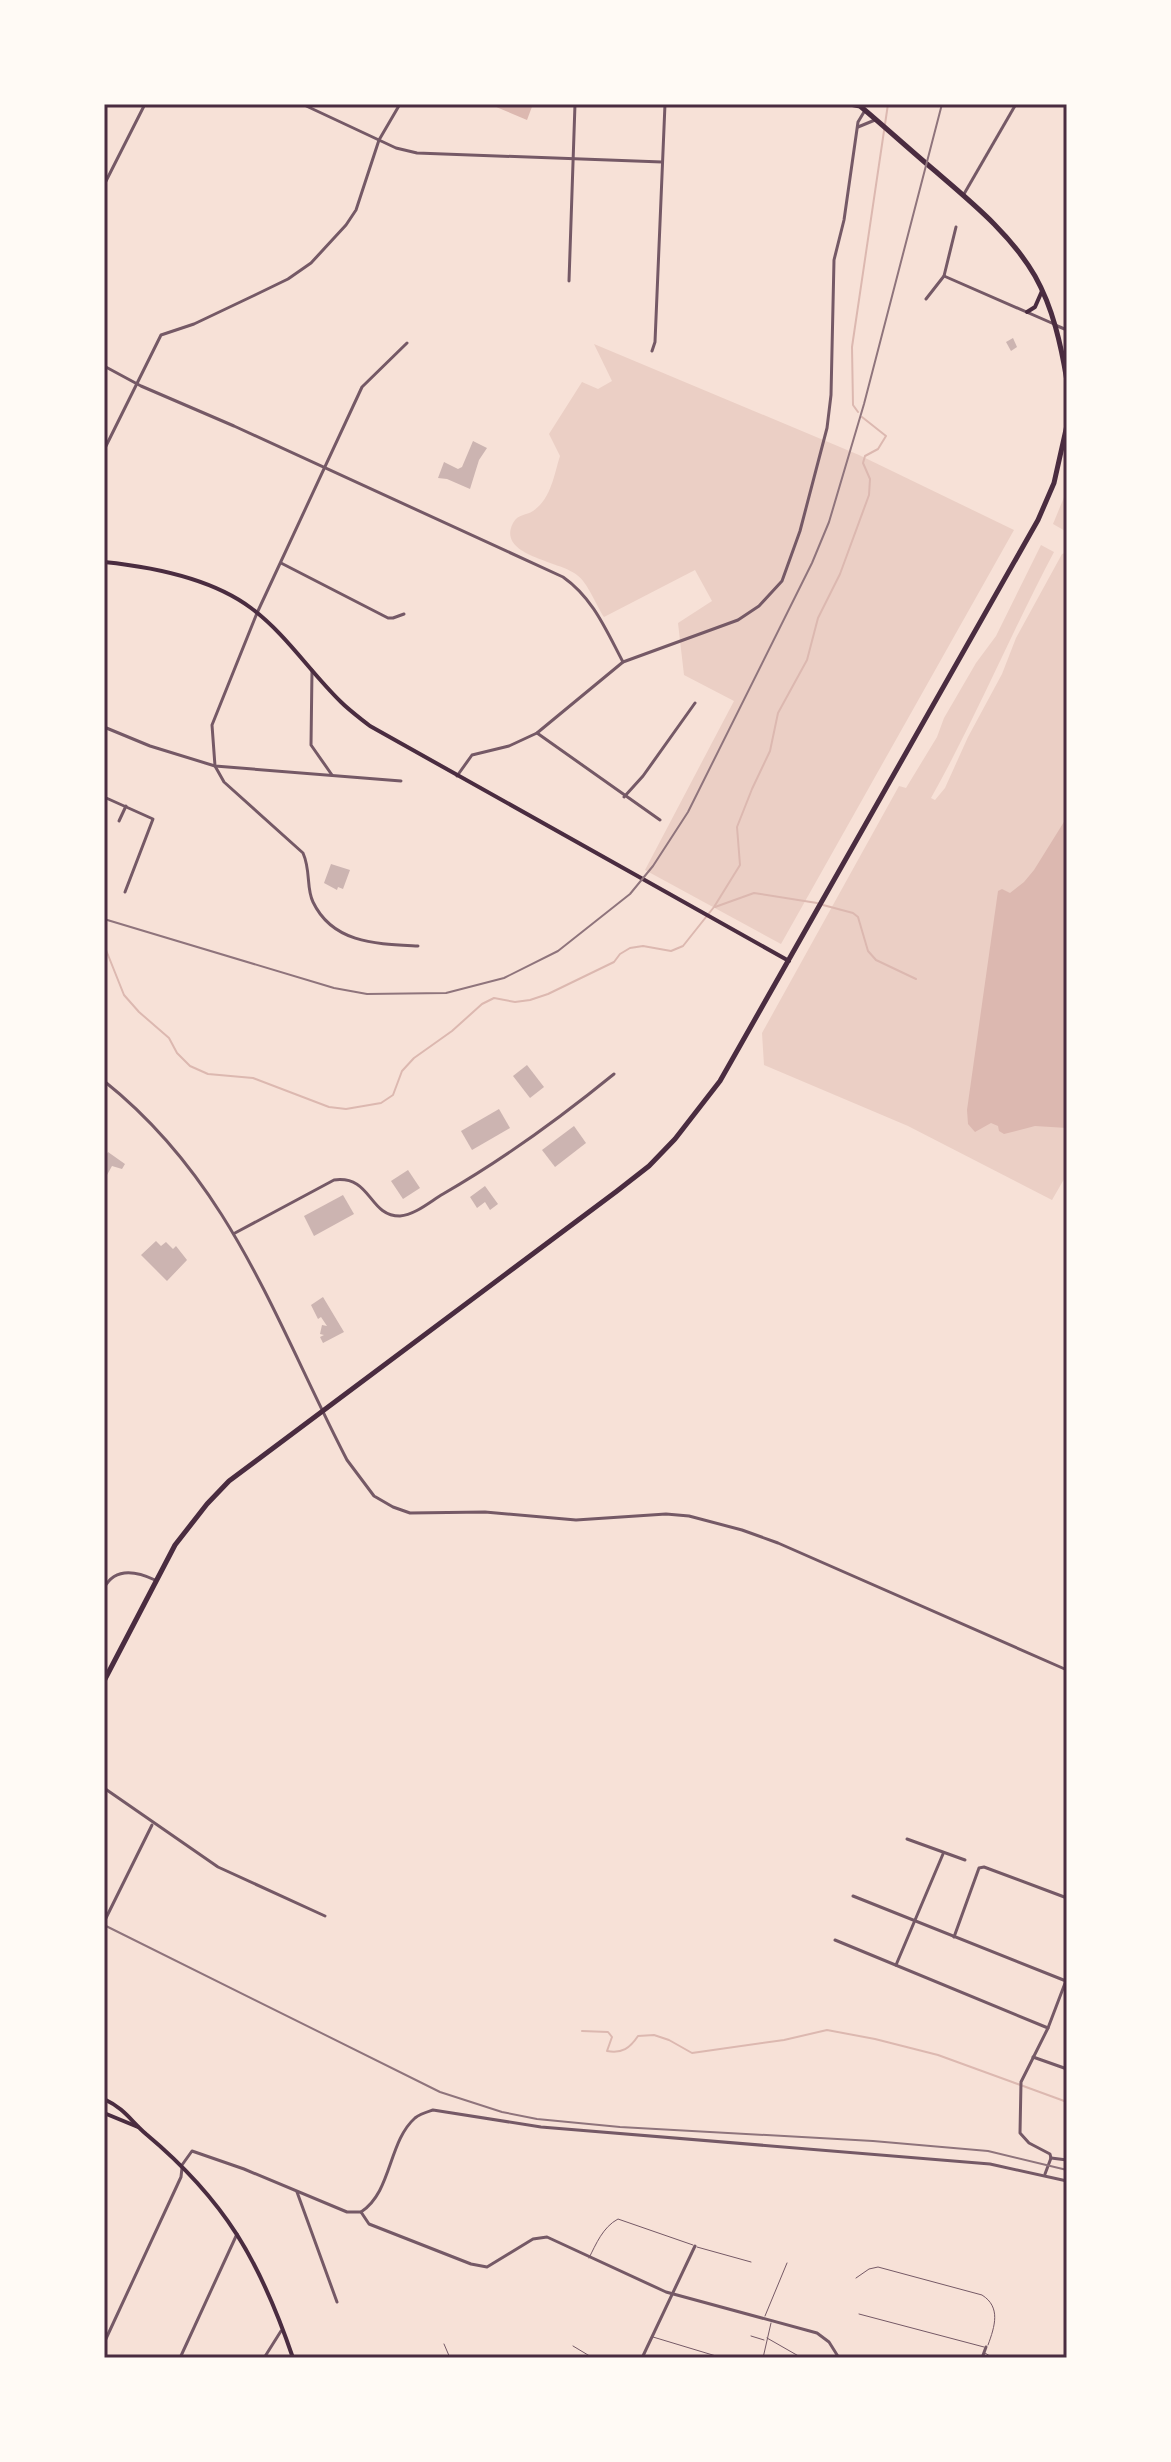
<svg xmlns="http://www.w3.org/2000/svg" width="1171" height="2462" font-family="Cabin,sans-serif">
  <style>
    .green { fill: #ebcfc5 }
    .water { fill: #dcb8b0 }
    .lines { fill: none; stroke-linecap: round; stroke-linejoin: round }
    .stream { stroke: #dcb8b0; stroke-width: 2 }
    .building { fill: #ccb4b1 }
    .service { stroke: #755966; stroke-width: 1 }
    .minor { stroke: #755966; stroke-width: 3 }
    .tertiary { stroke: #755966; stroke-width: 3 }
    .secondary { stroke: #4a2c40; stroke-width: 4 }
    .primary { stroke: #4a2c40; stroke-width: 4 }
    .trunk { stroke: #4a2c40; stroke-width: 5 }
    .rail { stroke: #8f747c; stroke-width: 2 }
    .neatline { fill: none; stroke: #4a2c40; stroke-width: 3 }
  </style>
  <rect width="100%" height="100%" fill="#f7e1d7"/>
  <g class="green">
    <path d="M594,344L859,455L1014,530L781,944L645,870L734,701L684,675L678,623L712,601L695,570L604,617C596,605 588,583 577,575C561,561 496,556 513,523C519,513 526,516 533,511C551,499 554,475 560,456L549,434L582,382L598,389L612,381Z"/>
    <polygon points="1067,490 1067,532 1053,524"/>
    <path d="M1041,545L1054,552C1011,633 976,718 931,798L935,800L945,788L968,737L1002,674L1016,638L1062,554L1065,553L1067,554V1174L1052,1200L908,1126L764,1065L762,1033L899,786L906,788L937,737L944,718L976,663L996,636Z"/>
  </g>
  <g class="water">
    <polygon points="489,104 533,104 527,120"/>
    <polygon points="1067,817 1067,1128 1035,1126 1004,1134 999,1131 998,1126 991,1123 975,1132 968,1124 967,1110 998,891 1002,889 1010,893 1024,882 1034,870"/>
  </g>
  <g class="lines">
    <g class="stream">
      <polyline points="858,412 853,405 852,347 888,104"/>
      <polyline points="823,905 853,913 858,917 868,951 876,960 916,979"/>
      <polyline points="715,907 754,893 817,903"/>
      <polyline points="104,945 124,995 139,1012 169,1038 177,1053 190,1066 208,1074 253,1078 329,1107 346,1109 381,1103 393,1095 402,1071 414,1058 452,1031 482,1004 494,998 515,1002 530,1000 548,994 614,962 620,954 630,948 643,946 671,951 683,946 714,907 740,865 737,827 752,789 770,751 778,713 807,660 818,618 840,574 869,495 870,479 863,463 865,456 878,449 886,436 862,417"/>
      <path d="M582,2031L608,2032L612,2037L607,2051C622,2054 630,2048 638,2036L654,2035L669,2040L692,2053L784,2040L827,2030L875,2039L938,2055L1067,2102"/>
    </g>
  </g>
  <g class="building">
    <polygon points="1013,338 1017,347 1011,351 1006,342"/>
    <polygon points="473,441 487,448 479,460 470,489 447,479 438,478 444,462 458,469 462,467"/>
    <polygon points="331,864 350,870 343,889 338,887 337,890 324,883"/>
    <polygon points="527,1065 544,1087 530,1098 513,1076"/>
    <polygon points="499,1109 510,1128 472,1150 461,1131"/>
    <polygon points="574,1126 586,1143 555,1167 542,1150"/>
    <polygon points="108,1152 125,1164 122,1169 112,1166 107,1175 104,1174 104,1159"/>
    <polygon points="408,1170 420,1188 403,1199 391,1181"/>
    <polygon points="485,1186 498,1204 490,1210 485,1202 477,1208 470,1197"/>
    <polygon points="343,1195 354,1214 314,1236 304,1216"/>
    <polygon points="156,1241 161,1246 166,1242 173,1249 176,1246 187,1260 167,1281 141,1255"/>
    <polygon points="323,1297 344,1332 323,1343 320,1337 324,1335 320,1334 322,1325 327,1326 321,1317 318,1319 311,1305"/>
  </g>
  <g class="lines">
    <g class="service">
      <polyline points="697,2247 751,2262"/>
      <path d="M589,2258C596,2244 603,2227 618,2219L693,2245"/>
      <path d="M856,2278L869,2269L878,2267L982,2295C1001,2307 995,2326 988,2345"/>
      <polyline points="859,2314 984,2347"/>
      <polyline points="765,2316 787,2263"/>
      <polyline points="751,2336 764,2340"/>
      <polyline points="653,2337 716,2356"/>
      <polyline points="767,2338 802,2358"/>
      <polyline points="444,2344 450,2358"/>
      <polyline points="573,2346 593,2358"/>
      <polyline points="985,2353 993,2358"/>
      <polyline points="763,2358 771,2323"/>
    </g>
    <g class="minor">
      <polyline points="302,104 396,148 417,153 662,162"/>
      <polyline points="104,185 145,104"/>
      <polyline points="944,276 1054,324"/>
      <polyline points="569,281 575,104"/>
      <polyline points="926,299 944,276 956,227"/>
      <path d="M407,343L362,387L257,613L212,725L215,766L224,782L303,853C311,871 306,888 313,902C333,944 378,944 418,946"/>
      <polyline points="652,351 655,342 665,104"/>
      <path d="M104,366L141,386L234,426L563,577C593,598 606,630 623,662"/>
      <polyline points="104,450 161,335 194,324 255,295 288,279 311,263 346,225 356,210 379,140 400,104"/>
      <polyline points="281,563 388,618 393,618 404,614"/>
      <polyline points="312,670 311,745 332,775"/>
      <polyline points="104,727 150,746 215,766 401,781"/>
      <polyline points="537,733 660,820"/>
      <polyline points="104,797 153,819 125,892"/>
      <polyline points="624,797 643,776 695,703"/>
      <polyline points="119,821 126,806"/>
      <path d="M104,1081C231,1182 275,1321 347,1460L374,1496L393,1507L410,1513L485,1512L576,1520L666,1514L689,1516L742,1530L778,1543L1067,1670"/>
      <path d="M235,1233L334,1180C372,1175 368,1216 400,1216C415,1215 431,1201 443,1194C504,1159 560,1118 614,1074"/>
      <path d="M104,1588C115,1567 136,1571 155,1580"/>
      <polyline points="104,1788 218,1867 325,1916"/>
      <polyline points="907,1839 965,1860"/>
      <polyline points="853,1896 1066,1981"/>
      <polyline points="104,1922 152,1825"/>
      <polyline points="954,1937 979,1868 984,1867 1067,1898"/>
      <polyline points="835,1940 1048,2028"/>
      <polyline points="896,1965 943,1854"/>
      <polyline points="1033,2057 1067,2069"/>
      <polyline points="1051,2158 1050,2154 1029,2143 1020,2133 1021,2082 1048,2028 1067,1978"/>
      <polyline points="1051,2158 1067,2160"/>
      <polyline points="1045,2174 1051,2158"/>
      <polyline points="297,2192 337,2302"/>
      <polyline points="361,2212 369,2224 471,2264 487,2267 533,2239 547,2237 666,2292 817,2333 829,2342 839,2358"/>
      <polyline points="104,2343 181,2177 182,2168"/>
      <polyline points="180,2358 237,2234"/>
      <polyline points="264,2358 281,2331"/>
      <polyline points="642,2358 695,2246"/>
      <polyline points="982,2358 986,2347"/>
    </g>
    <g class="tertiary">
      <polyline points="858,127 875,120"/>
      <polyline points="964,194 1016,104"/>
      <polyline points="1055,325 1067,330"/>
      <polyline points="457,776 472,755 509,746 537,733 623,662 738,620 759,606 782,581 800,531 827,428 831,395 834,260 844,220 858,122 864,112"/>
      <path d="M182,2165L192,2151L244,2169L347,2212H361C392,2192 388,2142 415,2118C420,2114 427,2112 433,2110L541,2127L990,2164L1067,2181"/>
    </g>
    <path class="secondary" d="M104,562C153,567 211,578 251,608C286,634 310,672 341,702C350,711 360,718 370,726L789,961"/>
    <g class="primary">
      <polyline points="1027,312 1035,307 1042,291"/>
      <path d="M104,2099C125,2109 130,2120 146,2134C225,2200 260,2261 293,2358"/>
      <polyline points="104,2113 138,2127"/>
    </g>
    <g class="trunk">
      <path d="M850,104L860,106C885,127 909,149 934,170C971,202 1010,233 1035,276C1053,308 1061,345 1067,381"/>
      <polyline points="104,1681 175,1545 207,1504 229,1481 617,1191 649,1166 675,1139 720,1081 1038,520 1054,483 1067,425"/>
    </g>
    <g class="rail">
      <polyline points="104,919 334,988 367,994 446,993 504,978 558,951 630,894 653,866 688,812 812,563 829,522 864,404 942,104"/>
      <polyline points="104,1925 440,2092 502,2112 537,2119 620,2127 873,2141 988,2151 1067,2170"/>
    </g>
  </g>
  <rect width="1171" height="2462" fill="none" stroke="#fffaf5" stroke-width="212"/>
  <rect x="106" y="106" width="959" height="2250" class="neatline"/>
</svg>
